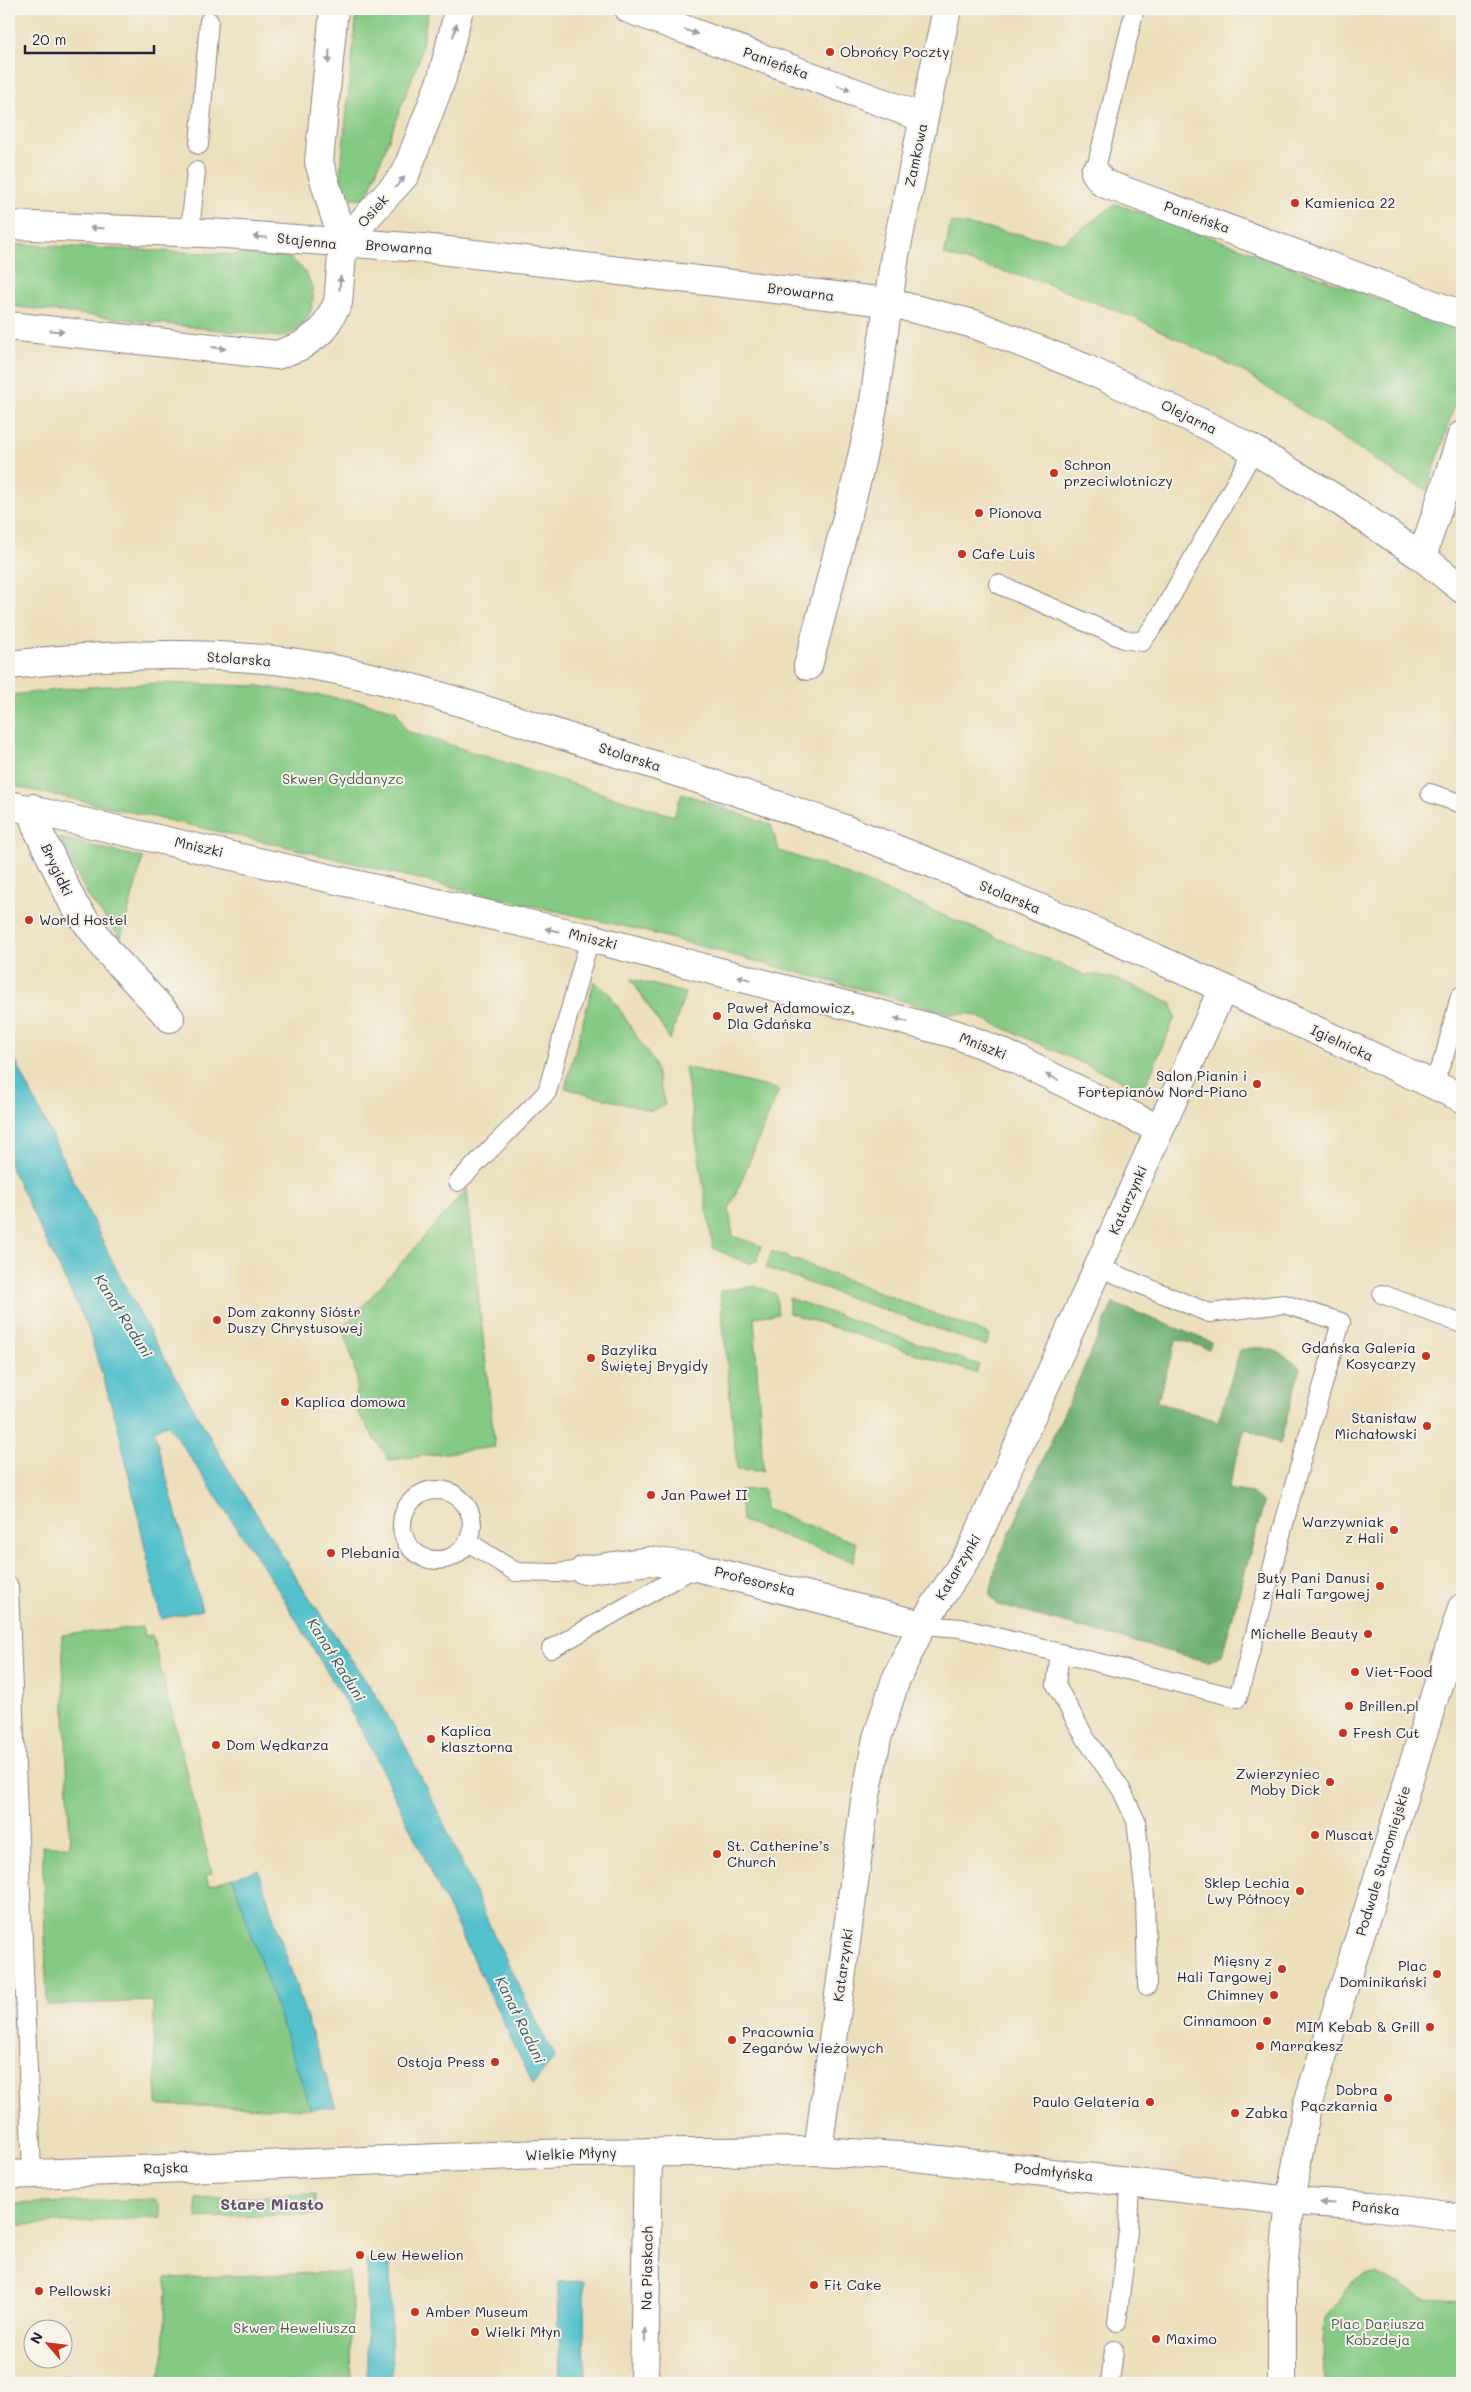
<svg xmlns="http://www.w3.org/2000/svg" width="1471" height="2392" font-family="Mali,sans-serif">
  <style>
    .green { fill: #84c984; stroke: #537660 }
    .forest { fill: #6bad72; stroke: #466856 }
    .water { fill: #53c0cb; stroke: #3a7183 }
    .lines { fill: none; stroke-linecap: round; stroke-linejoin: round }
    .lane-casing { stroke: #88807c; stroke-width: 20 }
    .street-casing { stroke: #88807c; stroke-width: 30 }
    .secondary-casing { stroke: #88807c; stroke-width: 30 }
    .lane { stroke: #fff; stroke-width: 18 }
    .street { stroke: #fff; stroke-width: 28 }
    .secondary { stroke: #fff; stroke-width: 28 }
    .oneway { fill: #9c9ca7 }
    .poi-dot { fill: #c8321e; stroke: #f7f3e8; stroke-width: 2 }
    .labels { text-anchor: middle; stroke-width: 4; stroke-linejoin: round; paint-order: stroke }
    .poi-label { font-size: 14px; fill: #22223b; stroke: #f7f3e8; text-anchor: start }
    .street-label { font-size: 14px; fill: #22223b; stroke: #f7f3e8 }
    .park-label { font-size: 14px; fill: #445c55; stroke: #f7f3e8 }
    .water-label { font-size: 15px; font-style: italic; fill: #33596d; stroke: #f7f3e8 }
    .quarter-label { font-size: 16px; font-weight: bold; fill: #625274; stroke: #f7f3e8 }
  </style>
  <rect width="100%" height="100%" fill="#f7f3e8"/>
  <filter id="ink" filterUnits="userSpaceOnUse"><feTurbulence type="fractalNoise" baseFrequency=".02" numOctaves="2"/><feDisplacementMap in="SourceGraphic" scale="10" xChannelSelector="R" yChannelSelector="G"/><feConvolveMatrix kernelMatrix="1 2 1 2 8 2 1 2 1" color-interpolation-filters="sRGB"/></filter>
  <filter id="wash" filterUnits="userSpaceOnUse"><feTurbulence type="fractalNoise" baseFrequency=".0096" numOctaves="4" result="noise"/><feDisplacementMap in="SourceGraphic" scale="20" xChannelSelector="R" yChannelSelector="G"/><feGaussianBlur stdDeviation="1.12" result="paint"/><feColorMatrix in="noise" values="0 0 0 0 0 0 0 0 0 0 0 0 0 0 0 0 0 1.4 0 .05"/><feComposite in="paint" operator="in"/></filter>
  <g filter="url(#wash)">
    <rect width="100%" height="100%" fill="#eddfbc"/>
    <g class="green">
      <polygon points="357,9 429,9 419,60 366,199 338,197"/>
      <polygon points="1116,204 1267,257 1462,331 1462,383 1427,490 1398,475 1244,372 1135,318 1042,282 944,255 951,222 1063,242"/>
      <path d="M9,244L287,257C315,272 323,306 298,329C293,333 285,335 280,337L9,306Z"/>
      <path d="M156,683L259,686L362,702L396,710L406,731L674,816L682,793L771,825L779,851L834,869L1085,975C1111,972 1148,993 1172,1004L1175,1017L1147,1082L1134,1086L972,1014H952L636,929L472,892L279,845L9,785V695L76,688Z"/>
      <polygon points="59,838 143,858 121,938 88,896"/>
      <polygon points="631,979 685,993 670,1040"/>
      <polygon points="594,981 609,993 654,1063 665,1105 651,1111 565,1088"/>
      <polygon points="685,1067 779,1090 729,1210 733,1236 761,1246 757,1261 748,1264 713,1248"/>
      <polygon points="467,1189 495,1447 389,1460 355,1408 357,1378 343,1328"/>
      <polygon points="772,1251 990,1335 986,1346 766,1268"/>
      <polygon points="756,1286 776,1294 778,1314 754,1317 763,1471 737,1470 720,1291"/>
      <polygon points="789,1298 979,1365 976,1373 789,1313"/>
      <polygon points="764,1489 765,1509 856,1543 854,1562 742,1521 740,1490"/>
      <polygon points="142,1627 145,1636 152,1635 212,1873 206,1876 209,1885 233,1878 311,2109 157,2105 153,2001 47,2005 42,1846 70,1846 62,1635"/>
      <polygon points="315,2194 316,2214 197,2218 196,2199"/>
      <polygon points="155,2199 160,2206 162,2217 9,2226 9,2204"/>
      <polygon points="349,2272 353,2311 350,2337 351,2383 63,2383 63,2374 89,2382 157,2382 164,2359 166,2278"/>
      <polygon points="1377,2274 1426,2298 1457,2300 1462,2315 1462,2383 1324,2383 1323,2340 1325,2318 1352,2282 1366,2275"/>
    </g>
    <path class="forest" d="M1113,1303L1211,1342L1209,1349L1177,1339L1157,1402L1218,1421L1240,1350C1267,1344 1280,1350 1300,1368L1280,1444L1245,1428L1228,1489L1252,1493L1264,1503L1222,1655L1208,1662L998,1605L990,1595L996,1564Z"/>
    <g class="water">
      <polygon points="9,1047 119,1275 149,1331 226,1465 295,1576 379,1700 406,1747 445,1826 499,1946 555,2058 533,2084 368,1741 279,1591 168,1424 161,1426 154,1431 202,1610 161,1619 118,1427 87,1325 9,1164"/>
      <polygon points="258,1870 336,2107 311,2109 243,1910 233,1878"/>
      <polygon points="367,2260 390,2262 392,2383 367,2383"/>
      <polygon points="584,2281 585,2383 560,2383 558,2282"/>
    </g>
  </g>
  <g filter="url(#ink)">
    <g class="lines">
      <g class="lane-casing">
        <g id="lane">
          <polyline points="199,145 209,21"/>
          <polyline points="1095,172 1135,9"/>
          <polyline points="190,232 196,171"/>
          <polyline points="998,584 1124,639 1142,642 1159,618 1254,450"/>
          <polyline points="1430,793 1462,804"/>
          <polyline points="1433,1084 1445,1054 1460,996"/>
          <polyline points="458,1182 547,1092 590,938"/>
          <polyline points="1382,1294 1462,1324"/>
          <circle cx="437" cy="1525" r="35"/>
          <polyline points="468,1542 516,1572 556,1573 584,1570"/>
          <polyline points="9,1586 32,2174"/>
          <polyline points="922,1625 961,1628 1238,1698 1295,1482 1341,1322 1284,1304 1209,1313 1098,1267"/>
          <polyline points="551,1649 696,1567"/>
          <polyline points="1060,1653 1056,1685 1086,1739 1121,1789 1136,1821 1145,1896 1147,1986"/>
          <polyline points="1117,2322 1128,2231 1130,2181"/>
          <polyline points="1110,2383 1114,2350"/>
        </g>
      </g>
      <g class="street-casing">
        <g id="street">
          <polyline points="629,9 924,118"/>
          <polyline points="1095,172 1103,183 1462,315"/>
          <polyline points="9,225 226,234 422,248 887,302 974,324 1087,369 1210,427 1254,450 1341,502 1422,557 1462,589"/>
          <polyline points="343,243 405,175 442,78 459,9"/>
          <polyline points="9,326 277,355 301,346 323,330 338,303 343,243 319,162 334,9"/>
          <polyline points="1422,557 1462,435"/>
          <path d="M9,665C94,655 177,651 263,659C377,669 489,712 598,747C681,774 765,799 847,830C1056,910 1260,1004 1462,1098"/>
          <polyline points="808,666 857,479 873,408 895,255 947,9"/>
          <polyline points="9,805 590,938 955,1034 1001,1052 1159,1129"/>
          <polyline points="32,808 36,826 74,905 110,954 170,1018"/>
          <polyline points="584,1570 650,1561 696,1567 922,1625"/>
          <polyline points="818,2151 865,1801 877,1738 896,1679 922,1625 971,1551 1223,988"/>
          <polyline points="1290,2201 1372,2206 1462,2218"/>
          <polyline points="644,2383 648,2152"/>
        </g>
      </g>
      <g class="secondary-casing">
        <g id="secondary">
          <polyline points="9,2175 568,2153 818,2151 915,2157 1290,2201"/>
          <polyline points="1282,2383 1282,2285 1284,2258 1290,2201 1307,2106 1462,1608"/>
        </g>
      </g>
      <use href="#lane" class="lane"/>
      <use href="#street" class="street"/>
      <use href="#secondary" class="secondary"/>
    </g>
    <defs><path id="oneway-solid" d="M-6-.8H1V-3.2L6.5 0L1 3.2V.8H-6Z" transform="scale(1.25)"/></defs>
    <g class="oneway">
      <use href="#oneway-solid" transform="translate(455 30) rotate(-74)"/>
      <use href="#oneway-solid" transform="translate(691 32) rotate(20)"/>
      <use href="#oneway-solid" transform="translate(329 57) rotate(95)"/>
      <use href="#oneway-solid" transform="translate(844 88) rotate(20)"/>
      <use href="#oneway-solid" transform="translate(400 182) rotate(-48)"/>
      <use href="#oneway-solid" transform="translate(97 228) rotate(-178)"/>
      <use href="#oneway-solid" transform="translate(260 237) rotate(-175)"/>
      <use href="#oneway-solid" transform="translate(340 283) rotate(-85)"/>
      <use href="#oneway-solid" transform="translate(57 331) rotate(6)"/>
      <use href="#oneway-solid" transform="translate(219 348) rotate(7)"/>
      <use href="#oneway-solid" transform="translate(552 930) rotate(-168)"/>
      <use href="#oneway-solid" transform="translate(744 978) rotate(-165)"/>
      <use href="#oneway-solid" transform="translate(901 1020) rotate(-165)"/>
      <use href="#oneway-solid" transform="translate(1052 1077) rotate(-154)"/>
      <use href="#oneway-solid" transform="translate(1327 2203) rotate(-176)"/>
      <use href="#oneway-solid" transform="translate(645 2335) rotate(-89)"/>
    </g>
  </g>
  <g class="poi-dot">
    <circle cx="830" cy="52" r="5"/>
    <circle cx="1295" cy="203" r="5"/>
    <circle cx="1054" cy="473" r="5"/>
    <circle cx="979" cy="513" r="5"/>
    <circle cx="962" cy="554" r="5"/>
    <circle cx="29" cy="920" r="5"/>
    <circle cx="717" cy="1016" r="5"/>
    <circle cx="1257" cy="1084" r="5"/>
    <circle cx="217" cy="1320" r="5"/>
    <circle cx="1426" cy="1356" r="5"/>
    <circle cx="591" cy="1358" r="5"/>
    <circle cx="285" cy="1402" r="5"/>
    <circle cx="1427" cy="1426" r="5"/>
    <circle cx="651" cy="1495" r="5"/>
    <circle cx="1394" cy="1530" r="5"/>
    <circle cx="331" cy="1553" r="5"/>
    <circle cx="1380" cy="1586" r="5"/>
    <circle cx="1368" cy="1634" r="5"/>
    <circle cx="1355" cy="1672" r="5"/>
    <circle cx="1349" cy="1706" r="5"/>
    <circle cx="1343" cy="1733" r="5"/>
    <circle cx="431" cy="1739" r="5"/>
    <circle cx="216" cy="1745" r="5"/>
    <circle cx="1330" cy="1782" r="5"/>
    <circle cx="1315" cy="1835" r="5"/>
    <circle cx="717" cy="1854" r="5"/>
    <circle cx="1300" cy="1891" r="5"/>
    <circle cx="1282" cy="1969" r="5"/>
    <circle cx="1437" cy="1974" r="5"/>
    <circle cx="1274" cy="1995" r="5"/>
    <circle cx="1267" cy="2021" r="5"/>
    <circle cx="1430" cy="2027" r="5"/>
    <circle cx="732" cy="2040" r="5"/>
    <circle cx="1260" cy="2046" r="5"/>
    <circle cx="495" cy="2062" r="5"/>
    <circle cx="1388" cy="2098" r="5"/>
    <circle cx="1150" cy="2102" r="5"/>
    <circle cx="1235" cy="2113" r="5"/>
    <circle cx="360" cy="2255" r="5"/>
    <circle cx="814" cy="2285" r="5"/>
    <circle cx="39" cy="2291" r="5"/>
    <circle cx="415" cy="2312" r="5"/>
    <circle cx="475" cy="2332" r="5"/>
    <circle cx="1156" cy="2339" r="5"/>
  </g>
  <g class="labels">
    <g class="poi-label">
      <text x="840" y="57">Obrońcy Poczty</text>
      <text x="1305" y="208">Kamienica 22</text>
      <text x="1064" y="470">Schron<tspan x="1064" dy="16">przeciwlotniczy</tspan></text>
      <text x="989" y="518">Pionova</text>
      <text x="972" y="559">Cafe Luis</text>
      <text x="39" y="925">World Hostel</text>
      <text x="727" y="1013">Paweł Adamowicz,<tspan x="727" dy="16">Dla Gdańska</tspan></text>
      <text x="1247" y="1081" text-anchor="end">Salon Pianin i<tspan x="1247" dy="16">Fortepianów Nord-Piano</tspan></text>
      <text x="227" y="1317">Dom zakonny Sióstr<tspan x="227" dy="16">Duszy Chrystusowej</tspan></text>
      <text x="1416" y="1353" text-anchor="end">Gdańska Galeria<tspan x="1416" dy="16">Kosycarzy</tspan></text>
      <text x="601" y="1355">Bazylika<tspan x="601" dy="16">Świętej Brygidy</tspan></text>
      <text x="295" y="1407">Kaplica domowa</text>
      <text x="1417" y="1423" text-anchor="end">Stanisław<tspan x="1417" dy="16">Michałowski</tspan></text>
      <text x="661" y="1500">Jan Paweł II</text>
      <text x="1384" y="1527" text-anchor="end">Warzywniak<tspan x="1384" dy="16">z Hali</tspan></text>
      <text x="341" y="1558">Plebania</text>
      <text x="1370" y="1583" text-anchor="end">Buty Pani Danusi<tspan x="1370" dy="16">z Hali Targowej</tspan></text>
      <text x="1358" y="1639" text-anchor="end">Michelle Beauty</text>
      <text x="1365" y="1677">Viet-Food</text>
      <text x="1359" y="1711">Brillen.pl</text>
      <text x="441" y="1736">Kaplica<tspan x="441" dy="16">klasztorna</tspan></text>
      <text x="1353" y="1738">Fresh Cut</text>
      <text x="226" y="1750">Dom Wędkarza</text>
      <text x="1320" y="1779" text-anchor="end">Zwierzyniec<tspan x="1320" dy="16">Moby Dick</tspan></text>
      <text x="1325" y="1840">Muscat</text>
      <text x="727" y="1851">St. Catherine’s<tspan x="727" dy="16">Church</tspan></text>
      <text x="1290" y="1888" text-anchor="end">Sklep Lechia<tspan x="1290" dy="16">Lwy Północy</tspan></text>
      <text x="1272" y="1966" text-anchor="end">Mięsny z<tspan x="1272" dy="16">Hali Targowej</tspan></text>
      <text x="1427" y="1971" text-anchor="end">Plac<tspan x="1427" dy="16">Dominikański</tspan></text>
      <text x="1264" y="2000" text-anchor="end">Chimney</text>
      <text x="1257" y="2026" text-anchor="end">Cinnamoon</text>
      <text x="1420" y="2032" text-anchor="end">MIM Kebab &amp; Grill</text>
      <text x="742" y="2037">Pracownia<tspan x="742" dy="16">Zegarów Wieżowych</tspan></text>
      <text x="1270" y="2051">Marrakesz</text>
      <text x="485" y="2067" text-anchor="end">Ostoja Press</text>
      <text x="1378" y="2095" text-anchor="end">Dobra<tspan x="1378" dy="16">Pączkarnia</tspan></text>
      <text x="1140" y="2107" text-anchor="end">Paulo Gelateria</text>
      <text x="1245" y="2118">Zabka</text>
      <text x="370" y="2260">Lew Hewelion</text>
      <text x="824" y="2290">Fit Cake</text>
      <text x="49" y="2296">Pellowski</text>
      <text x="425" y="2317">Amber Museum</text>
      <text x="485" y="2337">Wielki Młyn</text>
      <text x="1166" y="2344">Maximo</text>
    </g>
    <g class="street-label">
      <text transform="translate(776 63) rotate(20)" y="5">Panieńska</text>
      <text transform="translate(916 155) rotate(-78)" y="5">Zamkowa</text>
      <text transform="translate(373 211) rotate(-48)" y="5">Osiek</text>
      <text transform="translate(1197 217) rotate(20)" y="5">Panieńska</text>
      <text transform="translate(307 241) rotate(6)" y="5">Stajenna</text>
      <text transform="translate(399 247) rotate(4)" y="5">Browarna</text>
      <text transform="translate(801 292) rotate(7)" y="5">Browarna</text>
      <text transform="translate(1189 417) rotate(26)" y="5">Olejarna</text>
      <text transform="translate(239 659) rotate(4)" y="5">Stolarska</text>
      <text transform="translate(630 757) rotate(18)" y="5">Stolarska</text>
      <text transform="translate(199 847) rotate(13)" y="5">Mniszki</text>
      <text transform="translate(57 870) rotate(65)" y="5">Brygidki</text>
      <text transform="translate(1010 897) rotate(23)" y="5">Stolarska</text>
      <text transform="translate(593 939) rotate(14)" y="5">Mniszki</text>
      <text transform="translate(1342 1043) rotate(25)" y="5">Igielnicka</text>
      <text transform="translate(983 1046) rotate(22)" y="5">Mniszki</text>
      <text transform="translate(1128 1200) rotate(-66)" y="5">Katarzynki</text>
      <text transform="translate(958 1567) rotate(-59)" y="5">Katarzynki</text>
      <text transform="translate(755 1581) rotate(14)" y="5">Profesorska</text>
      <text transform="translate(1383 1861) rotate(-73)" y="5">Podwale Staromiejskie</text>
      <text transform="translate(843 1965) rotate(-82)" y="5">Katarzynki</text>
      <text transform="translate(571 2154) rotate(-2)" y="5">Wielkie Młyny</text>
      <text transform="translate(166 2168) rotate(-2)" y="5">Rajska</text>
      <text transform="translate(1054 2172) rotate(6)" y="5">Podmłyńska</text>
      <text transform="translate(1376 2208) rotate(6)" y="5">Pańska</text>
      <text transform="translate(647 2268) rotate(-89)" y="5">Na Piaskach</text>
    </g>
    <g class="park-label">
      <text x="343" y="784">Skwer Gyddanyzc</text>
      <text x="1378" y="2329">Plac Dariusza<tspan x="1378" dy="16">Kobzdeja</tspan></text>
      <text x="295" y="2333">Skwer Heweliusza</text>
    </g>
    <g class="water-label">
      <text transform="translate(123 1316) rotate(58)" y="5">Kanał Raduni</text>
      <text transform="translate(336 1660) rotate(58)" y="5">Kanał Raduni</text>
      <text transform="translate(520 2020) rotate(64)" y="5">Kanał Raduni</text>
    </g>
    <g class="quarter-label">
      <text x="272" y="2210">Stare Miasto</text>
    </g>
  </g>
  <rect width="1471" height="2392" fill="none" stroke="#f7f3e8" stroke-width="30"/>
  <g transform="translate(48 2344) rotate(298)"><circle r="24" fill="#f7f3e8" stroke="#a29fa3"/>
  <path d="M0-4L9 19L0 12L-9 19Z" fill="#c8321e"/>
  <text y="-8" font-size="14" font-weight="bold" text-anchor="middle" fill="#22223b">N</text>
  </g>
  <path d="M25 45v8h129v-8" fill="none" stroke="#22223b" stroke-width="2.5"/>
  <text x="32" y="45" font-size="15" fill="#22223b" stroke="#f7f3e8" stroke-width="4" paint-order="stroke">20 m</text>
</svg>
